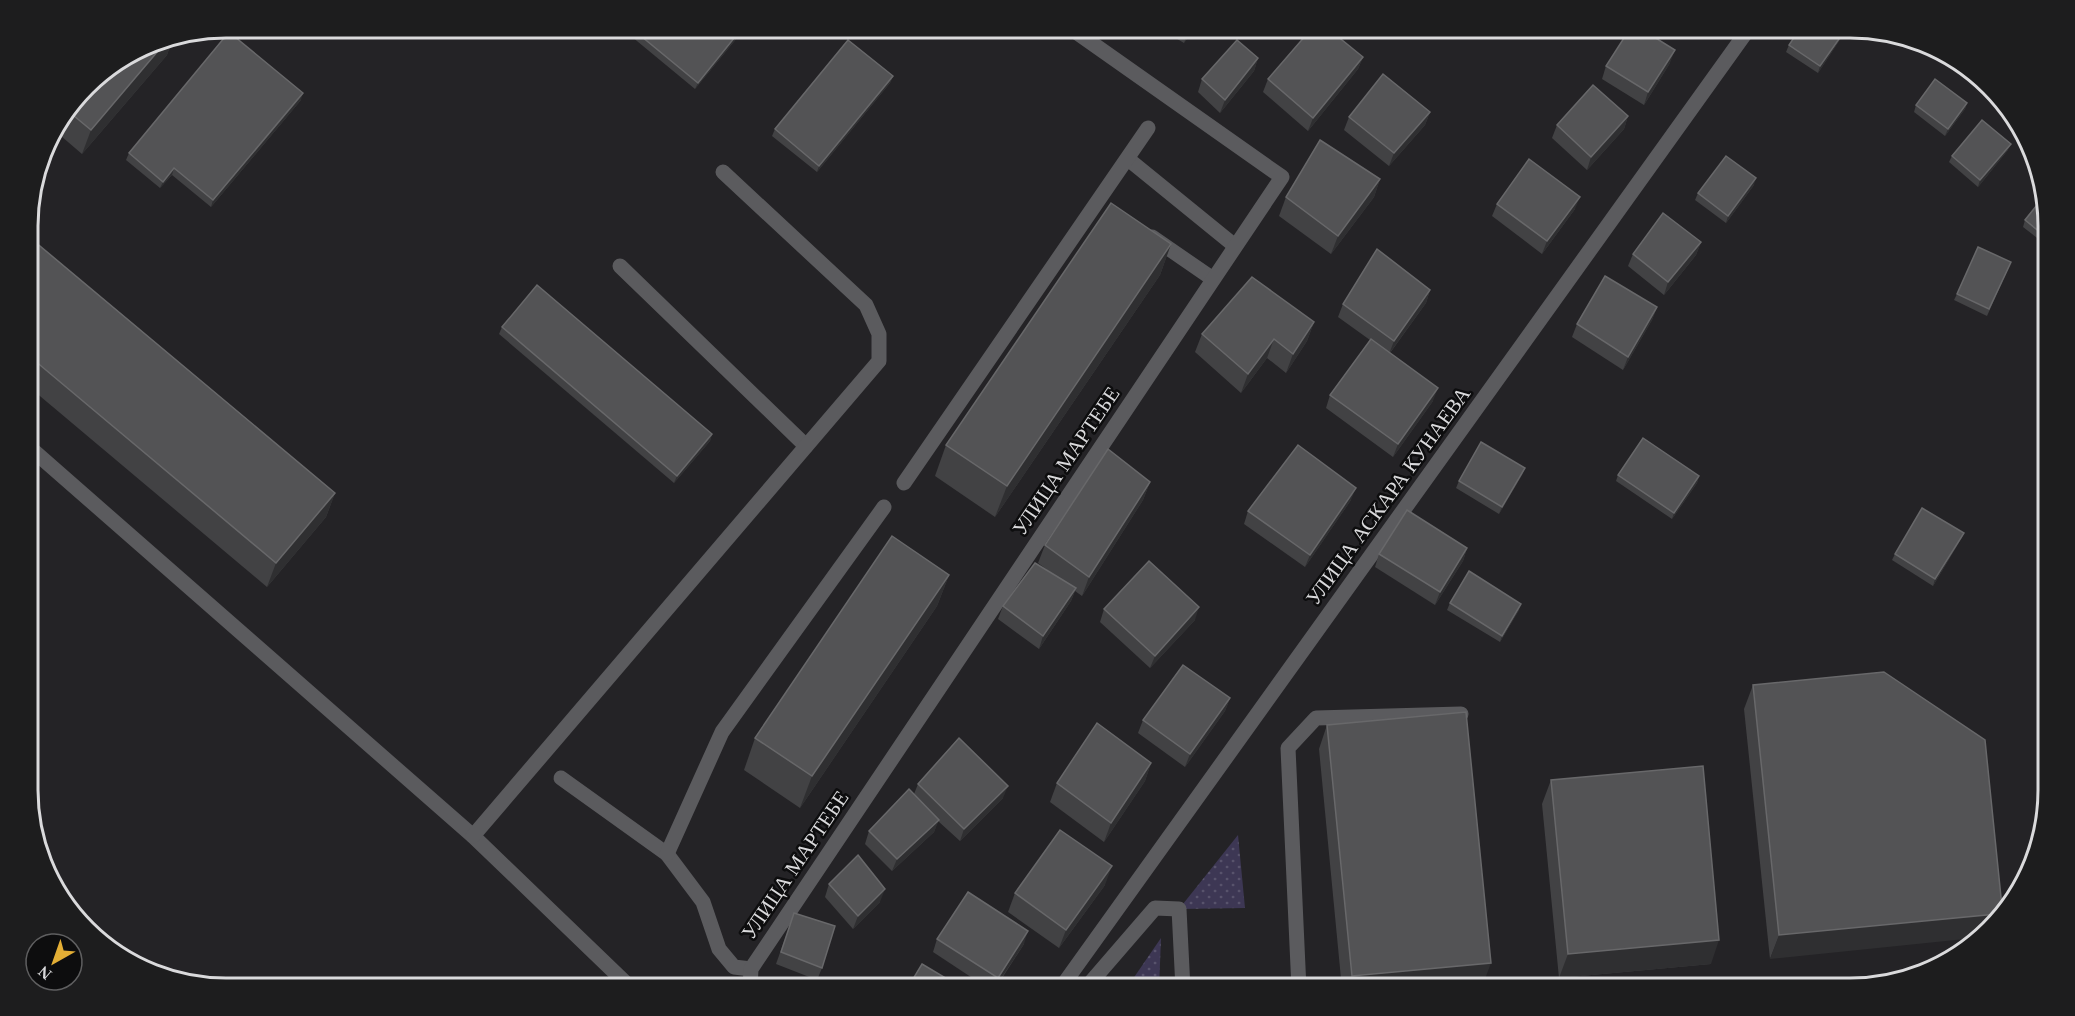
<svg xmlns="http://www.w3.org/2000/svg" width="2075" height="1016" font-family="'Times New Roman',serif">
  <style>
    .green { fill: url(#green-dots) }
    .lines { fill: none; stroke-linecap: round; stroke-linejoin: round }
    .service { stroke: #5b5b5e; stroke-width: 15 }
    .minor { stroke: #5b5b5e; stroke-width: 15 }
    .wall { fill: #424244 }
    .shaded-wall { fill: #2f2f31 }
    .building { fill: #535355; stroke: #68686a; stroke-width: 1.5 }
    .labels { text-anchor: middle; stroke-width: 5; stroke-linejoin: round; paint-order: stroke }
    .street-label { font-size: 21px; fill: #dadadc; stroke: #0d0d0e }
    .rim { fill: none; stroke: #dadadc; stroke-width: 3 }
  </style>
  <defs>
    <pattern id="green-dots" width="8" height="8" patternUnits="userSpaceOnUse" patternTransform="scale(1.5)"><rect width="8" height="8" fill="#3d3754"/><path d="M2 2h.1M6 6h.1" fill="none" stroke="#58536c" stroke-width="1.8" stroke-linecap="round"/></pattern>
  </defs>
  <rect width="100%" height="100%" fill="#242326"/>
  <g class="green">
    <polygon points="1238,835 1245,908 1179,909"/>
    <polygon points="1161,938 1159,989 1126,989"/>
  </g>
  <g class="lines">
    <g class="service">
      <polyline points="620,266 806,446"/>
      <polyline points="28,446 473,836 632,989"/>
      <polyline points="473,836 879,361 879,334 866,305 723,172"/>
      <polyline points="1085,989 1155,908 1179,909 1183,989"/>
      <polyline points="1299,989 1288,748 1316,718 1461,714"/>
    </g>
    <g class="minor">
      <polyline points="1128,159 1235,246"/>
      <polyline points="1152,237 1213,279"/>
      <polyline points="904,483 1148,128"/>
      <polyline points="561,778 667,854 703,902 719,949 734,967 751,969"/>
      <polyline points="667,854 722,732 884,507"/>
      <polyline points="750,989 751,969 1282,177 1069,27"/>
      <polyline points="1060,989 1750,27"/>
    </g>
  </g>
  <g class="wall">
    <polygon points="620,27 746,27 695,89"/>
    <polygon points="1157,27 1195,27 1184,43"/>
    <polygon points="173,37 167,55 82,154 54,130 94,77 150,42"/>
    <polygon points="1841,38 1818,73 1786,52 1789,45"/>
    <polygon points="1363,57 1358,69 1308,131 1263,92 1268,79"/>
    <polygon points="1258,58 1254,71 1220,113 1198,92 1202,79"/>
    <polygon points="1670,63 1644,105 1602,79 1606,66"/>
    <polygon points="893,76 890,83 817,172 772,136 775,129"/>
    <polygon points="301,100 211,207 172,175 160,188 126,160 129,153"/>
    <polygon points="1967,103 1965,109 1945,136 1914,112 1916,105"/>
    <polygon points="1430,112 1425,125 1389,166 1344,130 1349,117"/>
    <polygon points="1628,116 1624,129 1587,170 1552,138 1557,125"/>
    <polygon points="2008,150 1978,187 1949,162 1952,156"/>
    <polygon points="1380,179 1374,197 1331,254 1279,216 1286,197"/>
    <polygon points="1754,185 1726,223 1695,200 1698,193"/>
    <polygon points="2046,200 2046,245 2023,227 2025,220"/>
    <polygon points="1497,204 1575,209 1542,254 1492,216"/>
    <polygon points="28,236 335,493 326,517 267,587 28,386"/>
    <polygon points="1701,242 1696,255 1664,295 1628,266 1633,254"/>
    <polygon points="1171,244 1160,275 995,517 935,476 946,445"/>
    <polygon points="2008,269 1987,316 1954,300 1957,294"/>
    <polygon points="1430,290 1426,303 1390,353 1433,401 1393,457 1326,408 1330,395 1370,340 1338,317 1343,304"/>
    <polygon points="1657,307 1652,320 1623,370 1572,337 1577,324"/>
    <polygon points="1314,322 1307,341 1286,373 1267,358 1241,393 1195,352 1202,334"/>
    <polygon points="502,327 712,434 710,441 674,483 499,334"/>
    <polygon points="1525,468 1522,475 1499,514 1456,488 1459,481"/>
    <polygon points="1618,475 1699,476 1697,483 1672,519 1616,481"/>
    <polygon points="1150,482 1143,500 1082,596 1075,591 1071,601 1039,649 998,619 1003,606 1053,574 1038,563 1045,545"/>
    <polygon points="1351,500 1305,567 1244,524 1248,511"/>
    <polygon points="1964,533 1961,539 1933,586 1892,560 1895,554"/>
    <polygon points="1467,548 1463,561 1435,605 1375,567 1379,554"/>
    <polygon points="949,575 937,606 800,808 744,770 755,738"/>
    <polygon points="1450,603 1519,610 1500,642 1447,610"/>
    <polygon points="1104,609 1195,620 1150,668 1100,622"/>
    <polygon points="1884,672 1770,959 1744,709 1753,685"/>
    <polygon points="1230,698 1225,711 1185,767 1138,733 1143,720"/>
    <polygon points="1327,725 1482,987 1459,989 1342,989 1319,749"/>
    <polygon points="1151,763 1145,781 1104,842 1050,802 1057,783"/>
    <polygon points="1551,780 1711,964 1559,978 1542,804"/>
    <polygon points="918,784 1003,798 960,841 938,821 934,832 892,871 865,844 869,831 914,794"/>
    <polygon points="829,884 880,902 853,929 825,897"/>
    <polygon points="1105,885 1059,948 1008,912 1015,893"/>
    <polygon points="794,913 822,968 817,980 776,964"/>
    <polygon points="937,939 1024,944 995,989 989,989 933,952"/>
  </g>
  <g class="shaded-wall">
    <polygon points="743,27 746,27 695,89 698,83"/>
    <polygon points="1191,27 1195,27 1184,43 1189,30"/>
    <polygon points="1844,32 1841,38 1818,73 1820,66"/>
    <polygon points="173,37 167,55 82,154 91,130 169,38"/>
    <polygon points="1675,50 1670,63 1644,105 1648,92"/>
    <polygon points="1363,57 1358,69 1308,131 1313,118"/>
    <polygon points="1258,58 1254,71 1220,113 1225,100"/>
    <polygon points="893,76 890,83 817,172 819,166"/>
    <polygon points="303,93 301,100 211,207 213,200"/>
    <polygon points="1967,103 1965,109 1945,136 1948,129"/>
    <polygon points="1430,112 1425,125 1389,166 1394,153"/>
    <polygon points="1628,116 1624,129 1587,170 1591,157"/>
    <polygon points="2011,144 2008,150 1978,187 1980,180"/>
    <polygon points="174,168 172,175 160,188 163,182"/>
    <polygon points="1756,178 1754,185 1726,223 1728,216"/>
    <polygon points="1380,179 1374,197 1331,254 1338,236"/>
    <polygon points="1580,197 1575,209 1542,254 1547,241"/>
    <polygon points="1701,242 1696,255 1664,295 1668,282"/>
    <polygon points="1171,244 1160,275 995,517 1007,486"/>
    <polygon points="1430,290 1426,303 1389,354 1394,341"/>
    <polygon points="1657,307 1652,320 1623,370 1628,357"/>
    <polygon points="1314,322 1307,341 1286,373 1293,354"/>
    <polygon points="1274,339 1267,358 1241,393 1248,374"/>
    <polygon points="1438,388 1433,401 1393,457 1398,444"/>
    <polygon points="712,434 710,441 674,483 677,476"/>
    <polygon points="1525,468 1522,475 1499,514 1502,507"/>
    <polygon points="1699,476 1697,483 1672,519 1674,513"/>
    <polygon points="1150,482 1143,500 1082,596 1089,577"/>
    <polygon points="1356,488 1351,500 1305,567 1310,555"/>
    <polygon points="335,493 326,517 267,587 276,563"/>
    <polygon points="1964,533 1961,539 1933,586 1935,579"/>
    <polygon points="1467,548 1463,561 1435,605 1440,592"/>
    <polygon points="949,575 937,606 800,808 812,776"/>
    <polygon points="1076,588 1071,601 1039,649 1043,636"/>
    <polygon points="1521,604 1519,610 1500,642 1502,636"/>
    <polygon points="1199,607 1195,620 1150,668 1155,656"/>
    <polygon points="1230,698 1225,711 1185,767 1190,754"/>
    <polygon points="1151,763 1145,781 1104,842 1111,823"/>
    <polygon points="1008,786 1003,798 960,841 964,829"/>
    <polygon points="939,820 934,832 892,871 897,859"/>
    <polygon points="1112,866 1105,885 1059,948 1066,930"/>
    <polygon points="885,889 880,902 853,929 858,916"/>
    <polygon points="1997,914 1975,938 1770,959 1779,935"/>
    <polygon points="1028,931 1024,944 994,989 998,978"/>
    <polygon points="1719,940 1711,964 1559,978 1568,954"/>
    <polygon points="1491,963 1482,987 1459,989 1347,989 1352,976"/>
  </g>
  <g class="building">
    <polygon points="630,27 743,27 698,83"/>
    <polygon points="1183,27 1191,27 1189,30"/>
    <polygon points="1313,27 1326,27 1363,57 1313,118 1268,79"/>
    <polygon points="1631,27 1638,27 1675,50 1648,92 1606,66"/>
    <polygon points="1801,27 1837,27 1844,32 1820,66 1789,45"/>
    <polygon points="229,32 303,93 213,200 174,168 163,182 129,153"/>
    <polygon points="169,38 91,130 68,111 94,77 150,42"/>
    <polygon points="848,40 893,76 819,166 775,129"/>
    <polygon points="1237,40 1258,58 1225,100 1202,79"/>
    <polygon points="1383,74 1430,112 1394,153 1349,117"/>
    <polygon points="1935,79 1967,103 1948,129 1916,105"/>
    <polygon points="1593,85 1628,116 1591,157 1557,125"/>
    <polygon points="1982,120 2011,144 1980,180 1952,156"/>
    <polygon points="1320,140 1380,179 1338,236 1286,197"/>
    <polygon points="1726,156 1756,178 1728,216 1698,193"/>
    <polygon points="1529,159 1580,197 1547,241 1497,204"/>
    <polygon points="2045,195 2046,200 2046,237 2025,220"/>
    <polygon points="1111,203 1171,244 1007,486 946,445"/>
    <polygon points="1663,213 1701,242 1668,282 1633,254"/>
    <polygon points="28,236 335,493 276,563 28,355"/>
    <polygon points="1978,247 2011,262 1989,309 1957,294"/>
    <polygon points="1377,249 1430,290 1394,341 1343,304"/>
    <polygon points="1605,276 1657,307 1628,357 1577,324"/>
    <polygon points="1252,277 1314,322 1293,354 1274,339 1248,374 1202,334"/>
    <polygon points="537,285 712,434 677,476 502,327"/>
    <polygon points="1371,339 1438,388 1398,444 1330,395"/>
    <polygon points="1643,438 1699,476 1674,513 1618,475"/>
    <polygon points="1481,442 1525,468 1502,507 1459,481"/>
    <polygon points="1298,445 1356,488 1310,555 1248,511"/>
    <polygon points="1108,449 1150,482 1089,577 1045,545"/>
    <polygon points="1922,508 1964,533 1935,579 1895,554"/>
    <polygon points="1407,510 1467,548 1440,592 1379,554"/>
    <polygon points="892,536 949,575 812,776 755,738"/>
    <polygon points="1149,561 1199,607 1155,656 1104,609"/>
    <polygon points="1035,563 1076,588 1043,636 1003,606"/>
    <polygon points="1469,571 1521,604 1502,636 1450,603"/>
    <polygon points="1183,665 1230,698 1190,754 1143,720"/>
    <polygon points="1884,672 1985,740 2002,907 1997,914 1779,935 1753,685"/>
    <polygon points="1466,712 1491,963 1352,976 1327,725"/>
    <polygon points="1097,723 1151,763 1111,823 1057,783"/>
    <polygon points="959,738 1008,786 964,829 918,784"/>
    <polygon points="1703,766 1719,940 1568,954 1551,780"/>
    <polygon points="909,789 939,820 897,859 869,831"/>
    <polygon points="1060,830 1112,866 1066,930 1015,893"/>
    <polygon points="858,855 885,889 858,916 829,884"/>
    <polygon points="968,892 1028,931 998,978 937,939"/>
    <polygon points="794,913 835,926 822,968 781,952"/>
    <polygon points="922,964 964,989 907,989"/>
  </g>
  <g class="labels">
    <g class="street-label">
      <text transform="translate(1066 461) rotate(-56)" y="7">УЛИЦА МАРТЕБЕ</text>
      <text transform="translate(1388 496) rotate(-54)" y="7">УЛИЦА АСКАРА КУНАЕВА</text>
      <text transform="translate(795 865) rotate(-56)" y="7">УЛИЦА МАРТЕБЕ</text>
    </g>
  </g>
  <path d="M0 0H2075V1016H0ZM226 38H1850A188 188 0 0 1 2038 226V790A188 188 0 0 1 1850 978H226A188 188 0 0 1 38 790V226A188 188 0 0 1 226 38Z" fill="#1d1d1e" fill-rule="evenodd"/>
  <path class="rim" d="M226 38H1850A188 188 0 0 1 2038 226V790A188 188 0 0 1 1850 978H226A188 188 0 0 1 38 790V226A188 188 0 0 1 226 38Z"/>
  <g transform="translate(54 962) rotate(220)"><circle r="28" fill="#0d0d0e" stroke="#5f5f60" stroke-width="1.5"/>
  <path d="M0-4.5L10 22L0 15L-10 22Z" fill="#e3ae35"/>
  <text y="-9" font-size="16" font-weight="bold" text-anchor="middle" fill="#dadadc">N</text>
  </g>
</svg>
